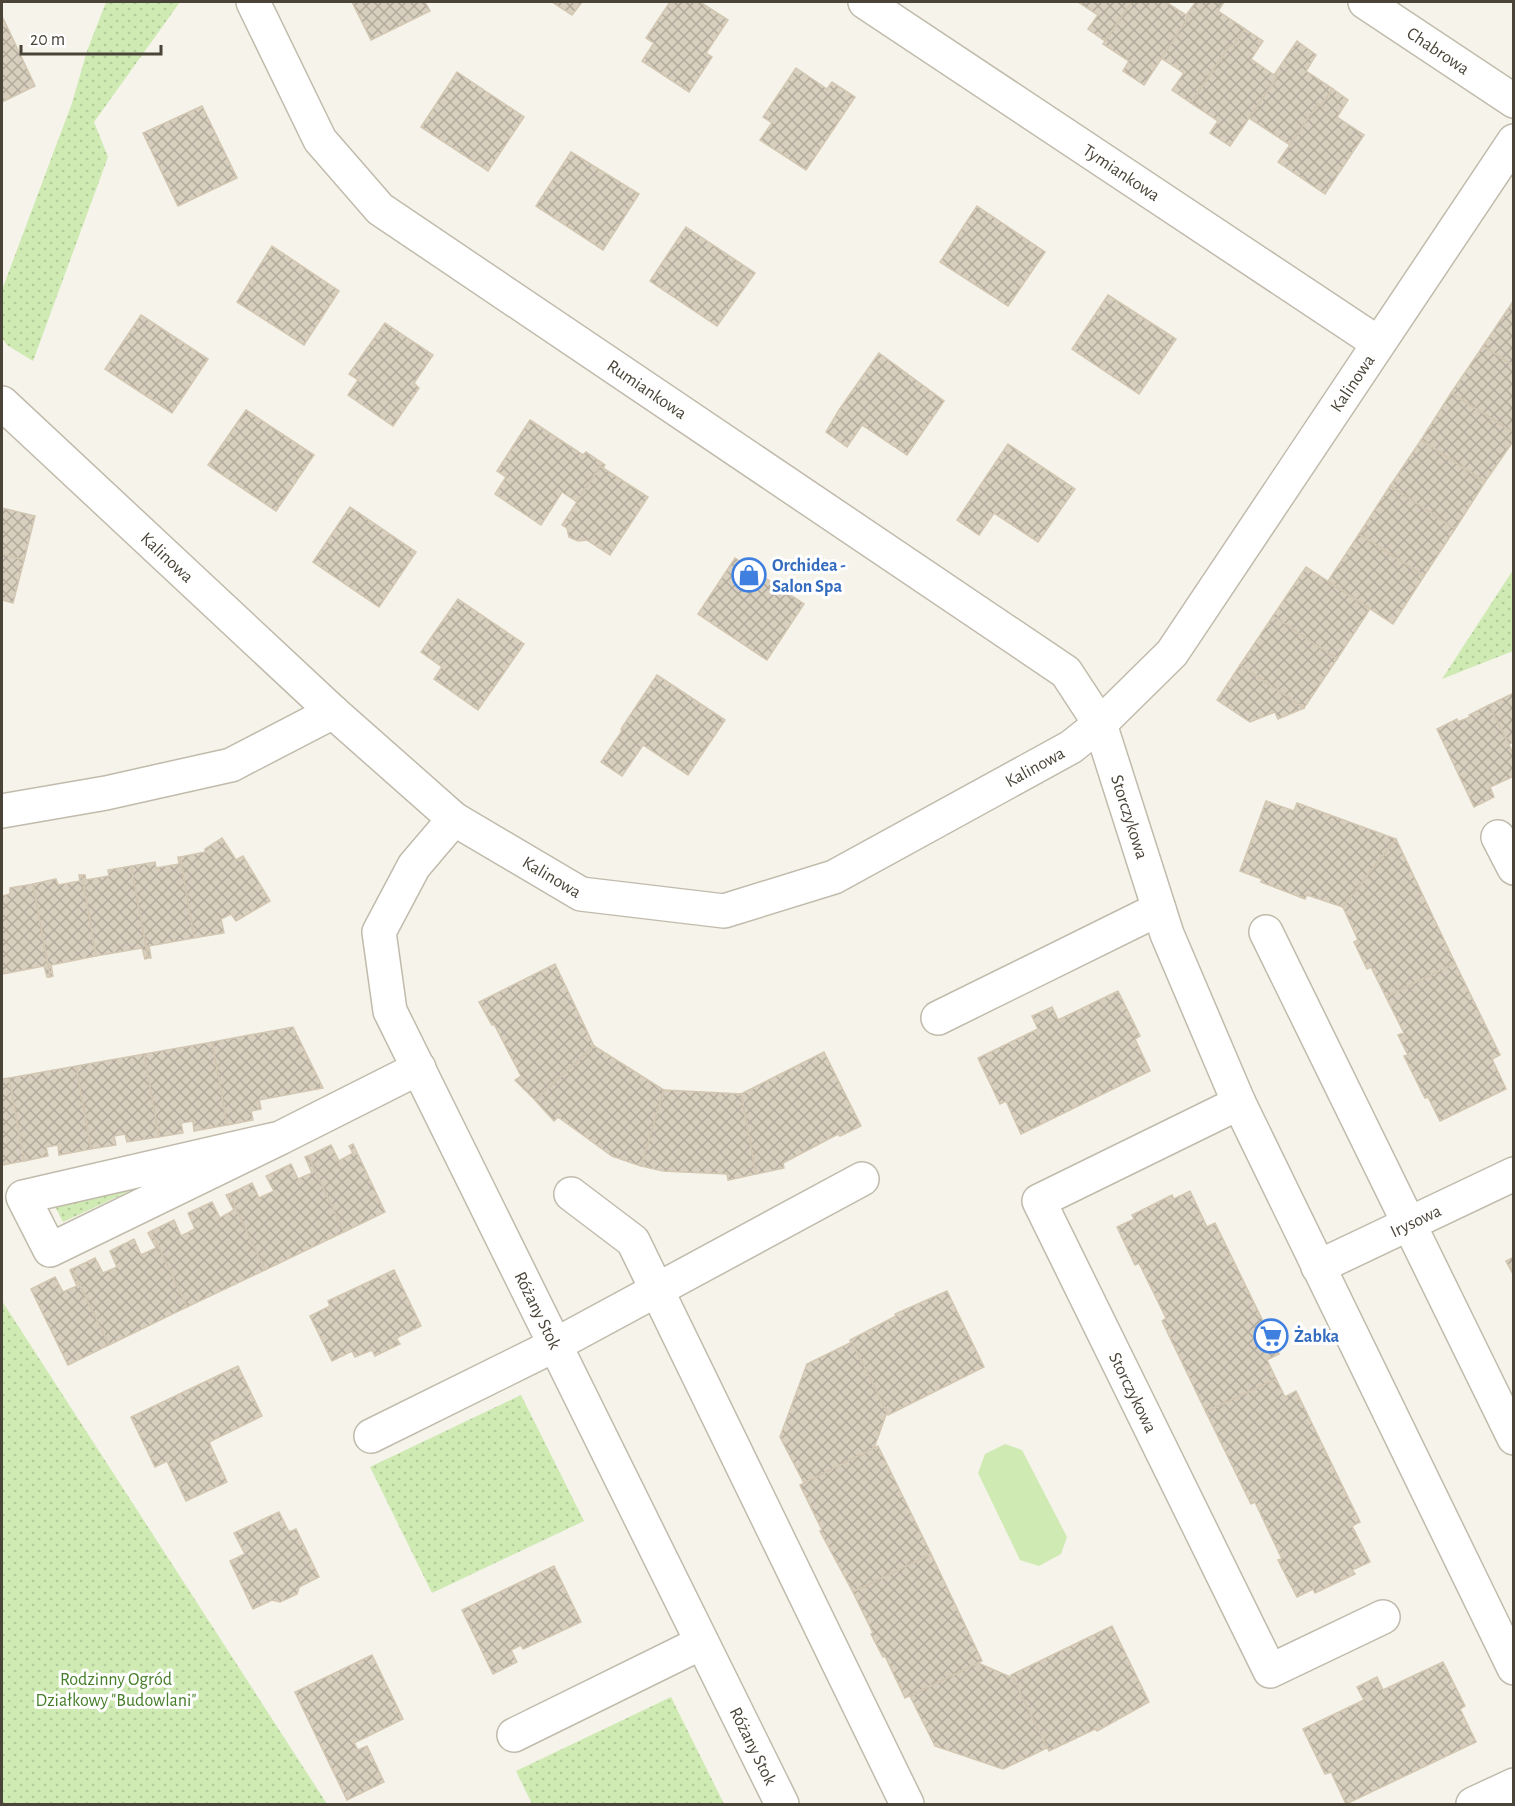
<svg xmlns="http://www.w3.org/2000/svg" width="1515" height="1806" font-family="'Alegreya Sans',sans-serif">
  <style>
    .grass { fill: url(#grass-dots) }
    .park { fill: #cfeab3 }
    .building { fill: url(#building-cross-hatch); stroke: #d3c7b2; stroke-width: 1.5 }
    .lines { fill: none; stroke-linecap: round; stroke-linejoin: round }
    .minor-casing { stroke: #c1bbac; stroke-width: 36 }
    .minor { stroke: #fff; stroke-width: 33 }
    .labels { text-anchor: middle; stroke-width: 6; stroke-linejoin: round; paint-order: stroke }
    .street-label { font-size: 18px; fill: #4a4438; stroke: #fff }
    .shop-label { font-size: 18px; font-weight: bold; fill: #366cbe; stroke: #fff; text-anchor: start }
    .park-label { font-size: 18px; fill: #467e29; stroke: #fff }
  </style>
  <defs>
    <pattern id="grass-dots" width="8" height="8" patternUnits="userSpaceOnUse" patternTransform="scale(1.5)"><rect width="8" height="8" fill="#cfeab3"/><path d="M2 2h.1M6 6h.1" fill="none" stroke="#b3ca9b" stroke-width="1.8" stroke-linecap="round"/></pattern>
    <pattern id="building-cross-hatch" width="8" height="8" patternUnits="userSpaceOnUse" patternTransform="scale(1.5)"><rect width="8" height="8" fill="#d8cfbf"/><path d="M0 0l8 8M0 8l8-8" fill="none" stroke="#b1aa9c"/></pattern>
  </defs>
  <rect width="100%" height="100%" fill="#f5f3ea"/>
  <g class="grass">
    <polygon points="106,2 180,2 94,122 108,157 33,361 7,345 2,338 2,290 72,103 87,51"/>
    <polygon points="1513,570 1513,651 1442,679"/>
    <polygon points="134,1189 63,1222 54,1204"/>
    <polygon points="2,1301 327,1804 2,1804"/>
    <polygon points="521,1395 584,1521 432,1593 370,1467"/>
    <polygon points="671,1697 724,1804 532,1804 516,1771"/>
  </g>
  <polygon class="park" points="1005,1444 1022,1450 1067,1537 1061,1554 1039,1566 1020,1560 978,1473 985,1454"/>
  <g class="building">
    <polygon points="352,2 425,2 430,11 371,40"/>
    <polygon points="552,2 582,2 572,15"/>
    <polygon points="670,2 700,2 728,20 706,53 712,57 689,92 642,61 654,43 646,38"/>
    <polygon points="1078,2 1132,2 1105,41 1088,29 1098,15"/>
    <polygon points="1132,2 1166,2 1189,17 1144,85 1123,71 1129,61 1103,44"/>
    <polygon points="1196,2 1224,2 1218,11 1245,29 1233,46 1230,45 1191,103 1172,90 1184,73 1161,58 1189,17 1186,15"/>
    <polygon points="2,16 35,86 2,102"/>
    <polygon points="1245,29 1263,41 1251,59 1277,77 1230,146 1210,133 1218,121 1191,103 1230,45 1233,46"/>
    <polygon points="1297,41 1316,55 1306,71 1333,89 1321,106 1318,104 1290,145 1249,118 1277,77 1274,75"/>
    <polygon points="796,68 827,89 832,82 855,97 806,170 760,140 772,123 763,117"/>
    <polygon points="457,72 524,117 488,171 421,127"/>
    <polygon points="1333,89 1348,100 1337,117 1364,135 1325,194 1278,162 1318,104 1321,106"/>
    <polygon points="202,106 237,178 178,206 143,133"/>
    <polygon points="571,152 639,194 603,250 536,206"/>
    <polygon points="977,206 1045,252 1008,306 940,262"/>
    <polygon points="686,227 755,273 717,326 650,281"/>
    <polygon points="272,246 339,291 304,345 237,302"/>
    <polygon points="1108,295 1176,339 1139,394 1072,349"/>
    <polygon points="1514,300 1514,366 1483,346"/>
    <polygon points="141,315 208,359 172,413 105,369"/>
    <polygon points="385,323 433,355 414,383 419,388 393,426 348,395 358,380 349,374"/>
    <polygon points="1483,346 1514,366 1514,433 1451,393"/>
    <polygon points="879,353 944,401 907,455 862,425 847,447 826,432 839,410"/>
    <polygon points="1451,393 1514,433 1514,440 1485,482 1421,440"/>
    <polygon points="246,410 314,455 276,511 208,465"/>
    <polygon points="530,420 583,455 586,452 605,465 603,468 600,466 577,502 562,492 541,525 495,494 506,477 497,471"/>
    <polygon points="1421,440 1485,482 1455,529 1390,486"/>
    <polygon points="1008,444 1075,489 1038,542 994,513 979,535 957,520"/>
    <polygon points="600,466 648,497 610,555 587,540 578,541 569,537 567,528 562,525"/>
    <polygon points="1390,486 1455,529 1424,576 1359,534"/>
    <polygon points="350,507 416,552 379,607 313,562"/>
    <polygon points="2,508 35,516 24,560 2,554"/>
    <polygon points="1359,534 1424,576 1393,624 1328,581"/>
    <polygon points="2,554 24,560 13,603 2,600"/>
    <polygon points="735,558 804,604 767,660 698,614"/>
    <polygon points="1306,567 1370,609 1337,659 1273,616"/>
    <polygon points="458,599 524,644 478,710 434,679 442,667 421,652"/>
    <polygon points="1273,616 1337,659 1304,708 1240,665"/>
    <polygon points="1240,665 1304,708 1278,719 1275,712 1250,722 1217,700"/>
    <polygon points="657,675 725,720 688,775 643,745 622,776 601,762 622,731 621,729"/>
    <polygon points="1514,693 1514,742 1509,744 1489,705"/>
    <polygon points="1489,705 1514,755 1514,776 1490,787 1494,797 1474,807 1437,729 1457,719 1458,722 1470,717 1469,715"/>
    <polygon points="1266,801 1294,811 1297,803 1396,839 1343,907 1307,895 1305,899 1261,882 1262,879 1240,871"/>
    <polygon points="222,838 236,860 243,856 270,901 236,921 231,914 221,919 224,933 194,938 180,857 205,852 205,849"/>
    <polygon points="1396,839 1455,963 1386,997 1371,967 1367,969 1354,942 1358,940 1343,907"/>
    <polygon points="178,857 180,857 194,938 149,946 151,958 148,958 131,866 155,862 156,868 179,864"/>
    <polygon points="131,866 148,958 145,959 142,948 96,956 82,875 85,875 86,880 109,876 108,870"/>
    <polygon points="79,875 82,875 96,956 51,965 53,976 50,977 33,884 56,879 58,885 80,881"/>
    <polygon points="33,884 50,977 47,977 44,966 2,974 2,896 10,894 10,888"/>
    <polygon points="1455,963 1500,1055 1492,1059 1506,1089 1440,1121 1428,1097 1425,1098 1404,1056 1408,1055 1398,1035 1404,1033 1386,997"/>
    <polygon points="555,964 594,1046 535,1100 515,1080 521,1076 494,1024 492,1025 479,1002"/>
    <polygon points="1118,991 1140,1036 1135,1039 1150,1071 1021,1134 1006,1101 1000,1104 978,1058 1038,1029 1032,1016 1052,1007 1058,1020"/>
    <polygon points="293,1027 323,1088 259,1100 261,1109 251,1111 253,1120 227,1125 212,1042"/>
    <polygon points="212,1042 227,1125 194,1131 193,1121 181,1123 183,1133 159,1137 144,1054"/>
    <polygon points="594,1046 664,1090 641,1166 612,1156 558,1117 554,1121 535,1100"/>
    <polygon points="824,1052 861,1126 840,1136 838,1134 783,1163 784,1168 756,1174 741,1094"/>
    <polygon points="144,1054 159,1137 127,1142 125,1134 114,1136 116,1145 91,1149 76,1066"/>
    <polygon points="76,1066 91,1149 59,1155 58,1145 46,1147 48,1156 24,1161 9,1078"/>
    <polygon points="9,1078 24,1161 2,1165 2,1079"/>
    <polygon points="664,1090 741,1094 756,1174 728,1180 727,1174 663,1171 641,1166"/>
    <polygon points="353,1144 385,1212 344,1232 308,1156 331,1145 339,1161 353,1153 349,1146"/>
    <polygon points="308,1156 344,1232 265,1270 229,1194 252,1183 259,1198 274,1191 266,1176 291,1164 298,1179 312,1173 305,1157"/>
    <polygon points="1190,1191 1207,1227 1215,1223 1279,1354 1267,1360 1276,1379 1206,1412 1162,1321 1166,1318 1139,1263 1135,1265 1117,1227 1134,1219 1132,1215 1172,1195 1174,1199"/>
    <polygon points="229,1194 265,1270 187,1307 151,1231 174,1220 181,1236 195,1229 188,1213 212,1202 220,1218 234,1210 226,1195"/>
    <polygon points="151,1231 187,1307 109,1345 72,1269 95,1258 103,1273 117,1267 110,1251 134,1239 141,1255 156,1248 148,1233"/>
    <polygon points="1514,1257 1514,1276 1506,1261"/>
    <polygon points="72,1269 109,1345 68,1365 31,1289 55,1277 63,1292 77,1286 70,1270"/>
    <polygon points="394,1270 421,1326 396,1338 400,1344 375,1356 372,1350 355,1357 352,1351 332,1361 310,1316 330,1306 328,1301"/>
    <polygon points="947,1291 984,1367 888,1415 850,1340 896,1316 895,1314"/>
    <polygon points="852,1342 887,1412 874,1448 804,1483 780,1437 807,1364"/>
    <polygon points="238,1366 262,1416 209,1442 227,1482 186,1501 167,1461 155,1467 131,1417"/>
    <polygon points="1276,1379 1285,1397 1296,1391 1360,1522 1352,1526 1370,1562 1352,1570 1355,1574 1315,1593 1313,1589 1297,1597 1278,1560 1282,1559 1255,1502 1251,1504 1206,1412"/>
    <polygon points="878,1446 931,1554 853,1592 820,1531 822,1530 800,1485"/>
    <polygon points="279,1512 289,1532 296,1529 319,1577 299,1587 297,1594 280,1602 272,1600 253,1609 230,1561 245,1554 234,1533"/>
    <polygon points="931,1554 982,1661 905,1698 885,1656 883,1657 871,1634 873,1633 853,1592"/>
    <polygon points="554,1566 581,1622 523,1649 521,1645 511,1650 517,1662 493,1674 462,1610"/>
    <polygon points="1112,1626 1149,1702 1097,1731 1095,1729 1049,1751 1011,1675"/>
    <polygon points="372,1655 403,1719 354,1743 358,1750 367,1746 384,1782 347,1800 295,1692"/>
    <polygon points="1443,1662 1465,1706 1460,1709 1476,1742 1346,1804 1331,1772 1325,1774 1303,1729 1364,1700 1357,1687 1377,1677 1383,1690"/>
    <polygon points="978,1663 1013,1678 1047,1748 1003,1769 935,1746 910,1696"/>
  </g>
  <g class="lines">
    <g class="minor-casing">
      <g id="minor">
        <path id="s1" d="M253,2L320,140L380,209L1066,672L1100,724L1167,934L1239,1103L1514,1668"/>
        <path id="s2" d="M865,2L1378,343"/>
        <path id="s3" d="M1365,2L1514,101"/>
        <path id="s4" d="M2,403L333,712L454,819L581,894L724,911L834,877L1071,747L1100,724L1172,653L1514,141"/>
        <polyline points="2,811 106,793 231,765 333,712"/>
        <path id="s5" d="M454,819L414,866L379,932L390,1011L782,1804"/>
        <polyline points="1498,837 1514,868"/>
        <polyline points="1266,932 1514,1438"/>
        <polyline points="938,1018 1159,909"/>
        <path id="s6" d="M1239,1103L1039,1201L1270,1671L1383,1617"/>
        <polyline points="280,1138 50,1250 23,1197 280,1138 419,1068"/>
        <polyline points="571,1194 633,1241 907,1804"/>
        <path id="s7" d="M1318,1267L1514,1174"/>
        <polyline points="371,1436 555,1345 862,1179"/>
        <polyline points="514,1735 701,1643"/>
        <polyline points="1473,1804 1514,1785"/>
      </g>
    </g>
    <use href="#minor" class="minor"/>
  </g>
  <defs>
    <g id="shop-ring" transform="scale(1.725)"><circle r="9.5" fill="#fff" stroke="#3f7fe0" stroke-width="1.5"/><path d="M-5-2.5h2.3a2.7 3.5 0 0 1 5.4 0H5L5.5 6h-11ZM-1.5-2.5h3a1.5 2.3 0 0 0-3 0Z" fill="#3f7fe0"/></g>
    <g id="supermarket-ring" transform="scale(1.725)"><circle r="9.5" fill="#fff" stroke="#3f7fe0" stroke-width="1.5"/><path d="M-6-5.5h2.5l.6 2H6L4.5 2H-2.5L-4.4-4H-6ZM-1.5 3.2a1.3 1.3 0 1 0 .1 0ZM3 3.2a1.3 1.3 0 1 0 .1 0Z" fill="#3f7fe0"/></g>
  </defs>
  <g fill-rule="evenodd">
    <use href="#shop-ring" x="749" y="575"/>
    <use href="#supermarket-ring" x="1271" y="1336"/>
  </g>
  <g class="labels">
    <g class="street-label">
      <text dy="6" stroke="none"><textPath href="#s3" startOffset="88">Chabrowa</textPath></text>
      <text dy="6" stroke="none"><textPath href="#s2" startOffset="308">Tymiankowa</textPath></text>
      <text dy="6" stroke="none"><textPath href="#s4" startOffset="1754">Kalinowa</textPath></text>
      <text dy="6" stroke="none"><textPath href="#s1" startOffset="567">Rumiankowa</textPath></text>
      <text dy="6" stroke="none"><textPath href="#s4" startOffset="226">Kalinowa</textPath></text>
      <text dy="6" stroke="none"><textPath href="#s4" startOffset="1250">Kalinowa</textPath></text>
      <text dy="6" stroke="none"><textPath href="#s1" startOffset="1232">Storczykowa</textPath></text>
      <text dy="6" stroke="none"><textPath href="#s4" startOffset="728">Kalinowa</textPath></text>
      <text dy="6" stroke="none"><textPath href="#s7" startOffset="108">Irysowa</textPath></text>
      <text dy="6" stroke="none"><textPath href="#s5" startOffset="550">Różany Stok</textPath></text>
      <text dy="6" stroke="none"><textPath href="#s6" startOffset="436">Storczykowa</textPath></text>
      <text dy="6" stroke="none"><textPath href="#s5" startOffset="1036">Różany Stok</textPath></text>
    </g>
    <g class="shop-label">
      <text x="772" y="571">Orchidea -<tspan x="772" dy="21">Salon Spa</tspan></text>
      <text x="1294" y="1342">Żabka</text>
    </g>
    <g class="park-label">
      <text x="116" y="1685">Rodzinny Ogród<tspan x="116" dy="21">Działkowy "Budowlani"</tspan></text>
    </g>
  </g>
  <rect width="1515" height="1806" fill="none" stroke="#4a4438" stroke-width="6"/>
  <path d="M21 45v9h140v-9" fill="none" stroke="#4a4438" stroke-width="3"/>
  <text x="30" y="45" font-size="18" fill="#4a4438" stroke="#ffffff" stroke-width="4.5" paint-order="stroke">20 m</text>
</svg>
